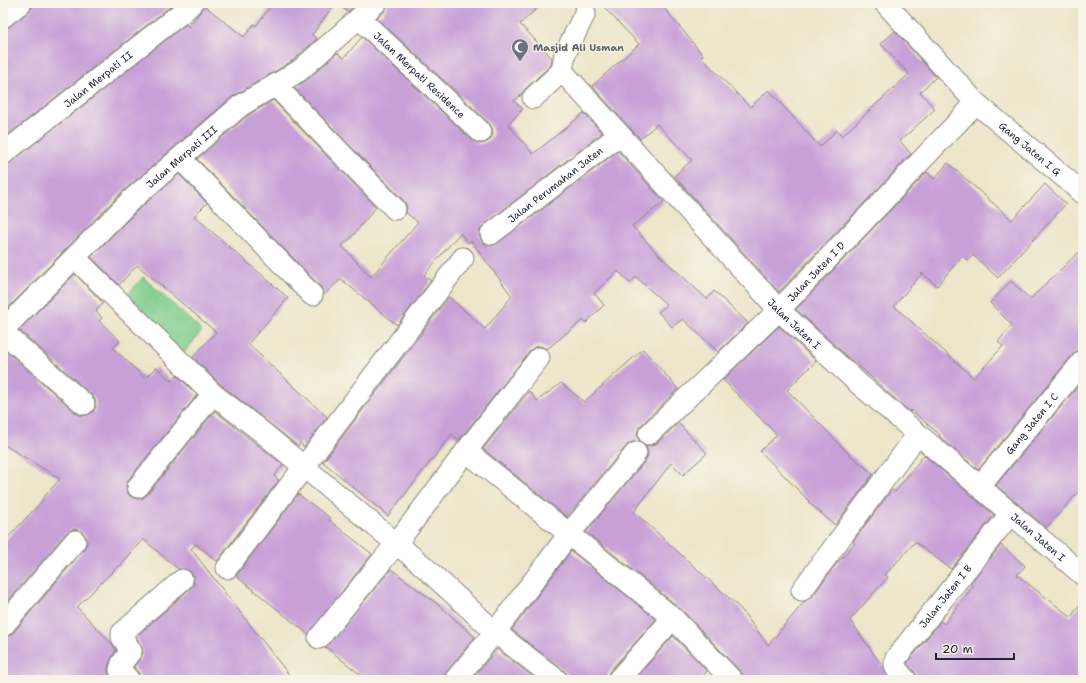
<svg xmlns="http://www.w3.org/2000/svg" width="1086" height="683" font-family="'Shantell Sans',sans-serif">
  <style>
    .green { fill: #7ecd8d; stroke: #507864 }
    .building { fill: #c8a0d8 }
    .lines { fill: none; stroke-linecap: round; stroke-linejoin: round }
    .street-casing { stroke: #888482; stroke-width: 23 }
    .street { stroke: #fff; stroke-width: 21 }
    .labels { text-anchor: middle; stroke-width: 3; stroke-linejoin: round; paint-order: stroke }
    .worship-label { font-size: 10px; font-weight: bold; fill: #5b616d; stroke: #f7f3e8; text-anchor: start }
    .street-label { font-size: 10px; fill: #22223b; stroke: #f7f3e8 }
  </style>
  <rect width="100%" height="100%" fill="#f7f3e8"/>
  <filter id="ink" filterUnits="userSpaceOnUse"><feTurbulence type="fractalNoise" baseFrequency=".025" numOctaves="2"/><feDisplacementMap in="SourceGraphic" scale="8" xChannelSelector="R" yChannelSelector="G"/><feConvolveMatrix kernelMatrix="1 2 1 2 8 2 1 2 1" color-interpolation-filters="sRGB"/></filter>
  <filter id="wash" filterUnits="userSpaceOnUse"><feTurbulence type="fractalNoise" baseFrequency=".012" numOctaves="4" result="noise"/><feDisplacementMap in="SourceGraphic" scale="16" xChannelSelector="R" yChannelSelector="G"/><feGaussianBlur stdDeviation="0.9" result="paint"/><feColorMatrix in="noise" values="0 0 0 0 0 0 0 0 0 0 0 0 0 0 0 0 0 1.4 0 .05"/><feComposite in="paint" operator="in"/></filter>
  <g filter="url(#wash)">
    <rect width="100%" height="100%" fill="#ede5c8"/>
    <polygon class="green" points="143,277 202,331 184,352 125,298"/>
    <g id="blocks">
      <g class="building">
        <polygon points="33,3 169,3 171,6 3,139 3,29 10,26 28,12 32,8"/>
        <polygon points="273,3 335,3 312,35 317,39 292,61 232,97 122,192 3,313 3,166 10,163 186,24 188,27 205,6 244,37 254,24 256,26"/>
        <polygon points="337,3 358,3 348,12"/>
        <polygon points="388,3 543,3 520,24 552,58 551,65 525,89 521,95 514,101 523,109 508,124 533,154 584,113 602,133 484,225 480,229 479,235 482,242 486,245 492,246 498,243 618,151 664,202 632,226 660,256 707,299 714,291 748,323 718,352 683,319 672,327 658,312 667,305 636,277 630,283 618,271 594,293 604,305 586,323 583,320 547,349 540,346 534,347 530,351 459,440 452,434 388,516 323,462 449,297 485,329 512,296 471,241 468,243 460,233 424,275 431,281 397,325 341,279 324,295 321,287 197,159 247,116 273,100 376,207 351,238 342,246 371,277 418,222 406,213 407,206 404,201 294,88 307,80 337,53 344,58 362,37 473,141 479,144 485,143 490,140 493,134 492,128 489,123 377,18 384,12 387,7"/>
        <polygon points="600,3 660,3 703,55 701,57 750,107 769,90 820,147 837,130 842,136 909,74 881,44 895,31 936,77 920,92 935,109 900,141 911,154 779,292 674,176 692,160 657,124 640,139 592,86 639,44"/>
        <polygon points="948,163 1012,220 1045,184 1066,204 998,278 973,255 968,261 962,256 937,286 922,273 894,306 974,378 1003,346 998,342 1012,325 990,303 1011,281 1030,299 1083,248 1083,349 1078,350 1074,353 978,470 939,436 940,435 911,410 910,412 886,391 855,362 854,363 796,309 927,172 934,179"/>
        <polygon points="179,174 207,203 194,216 288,298 248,344 327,417 304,447 300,443 298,446 221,385 193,357 216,332 137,265 119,285 91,257 138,210"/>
        <polygon points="75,274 103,303 96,311 102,318 99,321 120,341 113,348 145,378 156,367 171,381 177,375 197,395 129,479 126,486 127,492 130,496 137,499 143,498 147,495 215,411 283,465 274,476 279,480 217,561 196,544 191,549 293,680 141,680 138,672 134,667 141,658 143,652 141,645 136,637 195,584 193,583 194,577 191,572 185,569 178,569 143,539 119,567 118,566 77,607 112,644 116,650 111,659 108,667 108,673 113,680 3,680 3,638 7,637 12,634 84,549 87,543 86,537 82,532 77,529 71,530 66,533 3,607 3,543 43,500 42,499 60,479 3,444 3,348 76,413 82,416 88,415 93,412 96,406 95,400 92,395 19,330"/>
        <polygon points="779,326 816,361 787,390 849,454 873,474 835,525 808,502 809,501 760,451 777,435 723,380"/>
        <polygon points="643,349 678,389 640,426 638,430 637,436 640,442 632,442 627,445 567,517 483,449 529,391 537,401 561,383 584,402"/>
        <polygon points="1083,380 1083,487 1046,528 996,485"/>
        <polygon points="678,423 707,453 683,475 671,463 634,512 740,608 768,645 805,601 812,597 833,568 855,543 853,541 892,490 895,492 924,455 994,515 951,569 915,542 885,575 888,577 850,620 883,667 890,680 744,680 741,672 682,610 586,532 645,461 648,455 647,449 645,445 651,446 657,443"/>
        <polygon points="298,494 330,518 329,520 372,554 308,634 236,576"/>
        <polygon points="1001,545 1025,566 1017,575 1071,617 1083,600 1083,680 918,680 915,672 907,663 941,621 944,624 973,586 970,583"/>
        <polygon points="571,551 656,619 609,672 606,680 569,680 568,675 564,671 512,630"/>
        <polygon points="391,569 440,606 475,637 446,672 443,680 367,680 326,647"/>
        <polygon points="673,636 707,671 700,680 634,680"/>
        <polygon points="497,649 537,680 471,680"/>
      </g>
    </g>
  </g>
  <g filter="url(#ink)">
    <use href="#blocks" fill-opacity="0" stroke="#888482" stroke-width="1"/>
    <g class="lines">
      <g class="street-casing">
        <g id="street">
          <path id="s1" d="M885,3L976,103L1071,183L1083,194"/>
          <polyline points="3,17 21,3"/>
          <path id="s2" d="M359,18L481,132"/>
          <polyline points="562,71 565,54 585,13"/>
          <polyline points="275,85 395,209"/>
          <path id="s3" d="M533,98L562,71L779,310L859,384L1083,575"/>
          <path id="s4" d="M3,154L185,10L192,3"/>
          <polyline points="180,158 312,295"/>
          <path id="s5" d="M491,234L619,135"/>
          <polyline points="75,258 213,394 262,432 421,564 495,632 557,680"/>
          <path id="s6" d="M3,330L130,201L240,106L299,71L376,3"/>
          <polyline points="3,332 84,404"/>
          <path id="s7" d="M649,434L779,310L976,103"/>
          <polyline points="636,453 569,534 673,618 732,680"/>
          <path id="s8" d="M980,486L1083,361"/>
          <polyline points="138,487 213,394"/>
          <polyline points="227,568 463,258"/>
          <polyline points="802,590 918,434"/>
          <polyline points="3,626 75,541"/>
          <polyline points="319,638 396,544 466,451 539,358"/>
          <polyline points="129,680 120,670 122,663 131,651 122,637 122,633 182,580"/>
          <polyline points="455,680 495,632 569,534 466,451"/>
          <polyline points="618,680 673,618"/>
          <path id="s9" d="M906,680C900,673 892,668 896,658L1011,513"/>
        </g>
      </g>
      <use href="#street" class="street"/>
    </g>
  </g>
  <defs>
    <g id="mosque-pin" transform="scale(0.9)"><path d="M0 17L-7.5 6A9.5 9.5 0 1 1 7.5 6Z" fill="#6b7280" stroke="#f7f3e8"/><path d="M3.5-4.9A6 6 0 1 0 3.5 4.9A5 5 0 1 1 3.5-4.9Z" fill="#fff"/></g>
  </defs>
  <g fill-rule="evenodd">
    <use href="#mosque-pin" x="520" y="47"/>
  </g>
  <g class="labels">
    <g class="worship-label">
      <text x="533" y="51">Masjid Ali Usman</text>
    </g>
    <g class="street-label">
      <text dy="4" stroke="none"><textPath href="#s2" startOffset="83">Jalan Merpati Residence</textPath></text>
      <text dy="4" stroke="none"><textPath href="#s4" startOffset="121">Jalan Merpati II</textPath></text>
      <text dy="4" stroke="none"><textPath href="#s1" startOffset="206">Gang Jaten I G</textPath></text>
      <text dy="4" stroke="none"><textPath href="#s6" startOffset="249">Jalan Merpati III</textPath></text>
      <text dy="4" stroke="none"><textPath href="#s5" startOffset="81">Jalan Perumahan Jaten</textPath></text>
      <text dy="4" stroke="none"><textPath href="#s7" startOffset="233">Jalan Jaten I D</textPath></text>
      <text dy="4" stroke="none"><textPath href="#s3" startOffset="383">Jalan Jaten I</textPath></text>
      <text dy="4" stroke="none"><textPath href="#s8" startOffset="81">Gang Jaten I C</textPath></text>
      <text dy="4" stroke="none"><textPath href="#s3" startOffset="707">Jalan Jaten I</textPath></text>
      <text dy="4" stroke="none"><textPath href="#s9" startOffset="105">Jalan Jaten I B</textPath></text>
    </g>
  </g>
  <rect width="1086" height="683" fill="none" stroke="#f7f3e8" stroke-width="16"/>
  <path d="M936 653v6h78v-6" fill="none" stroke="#22223b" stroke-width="2"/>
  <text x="942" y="653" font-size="12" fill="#22223b" stroke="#f7f3e8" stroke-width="3" paint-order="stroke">20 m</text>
</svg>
